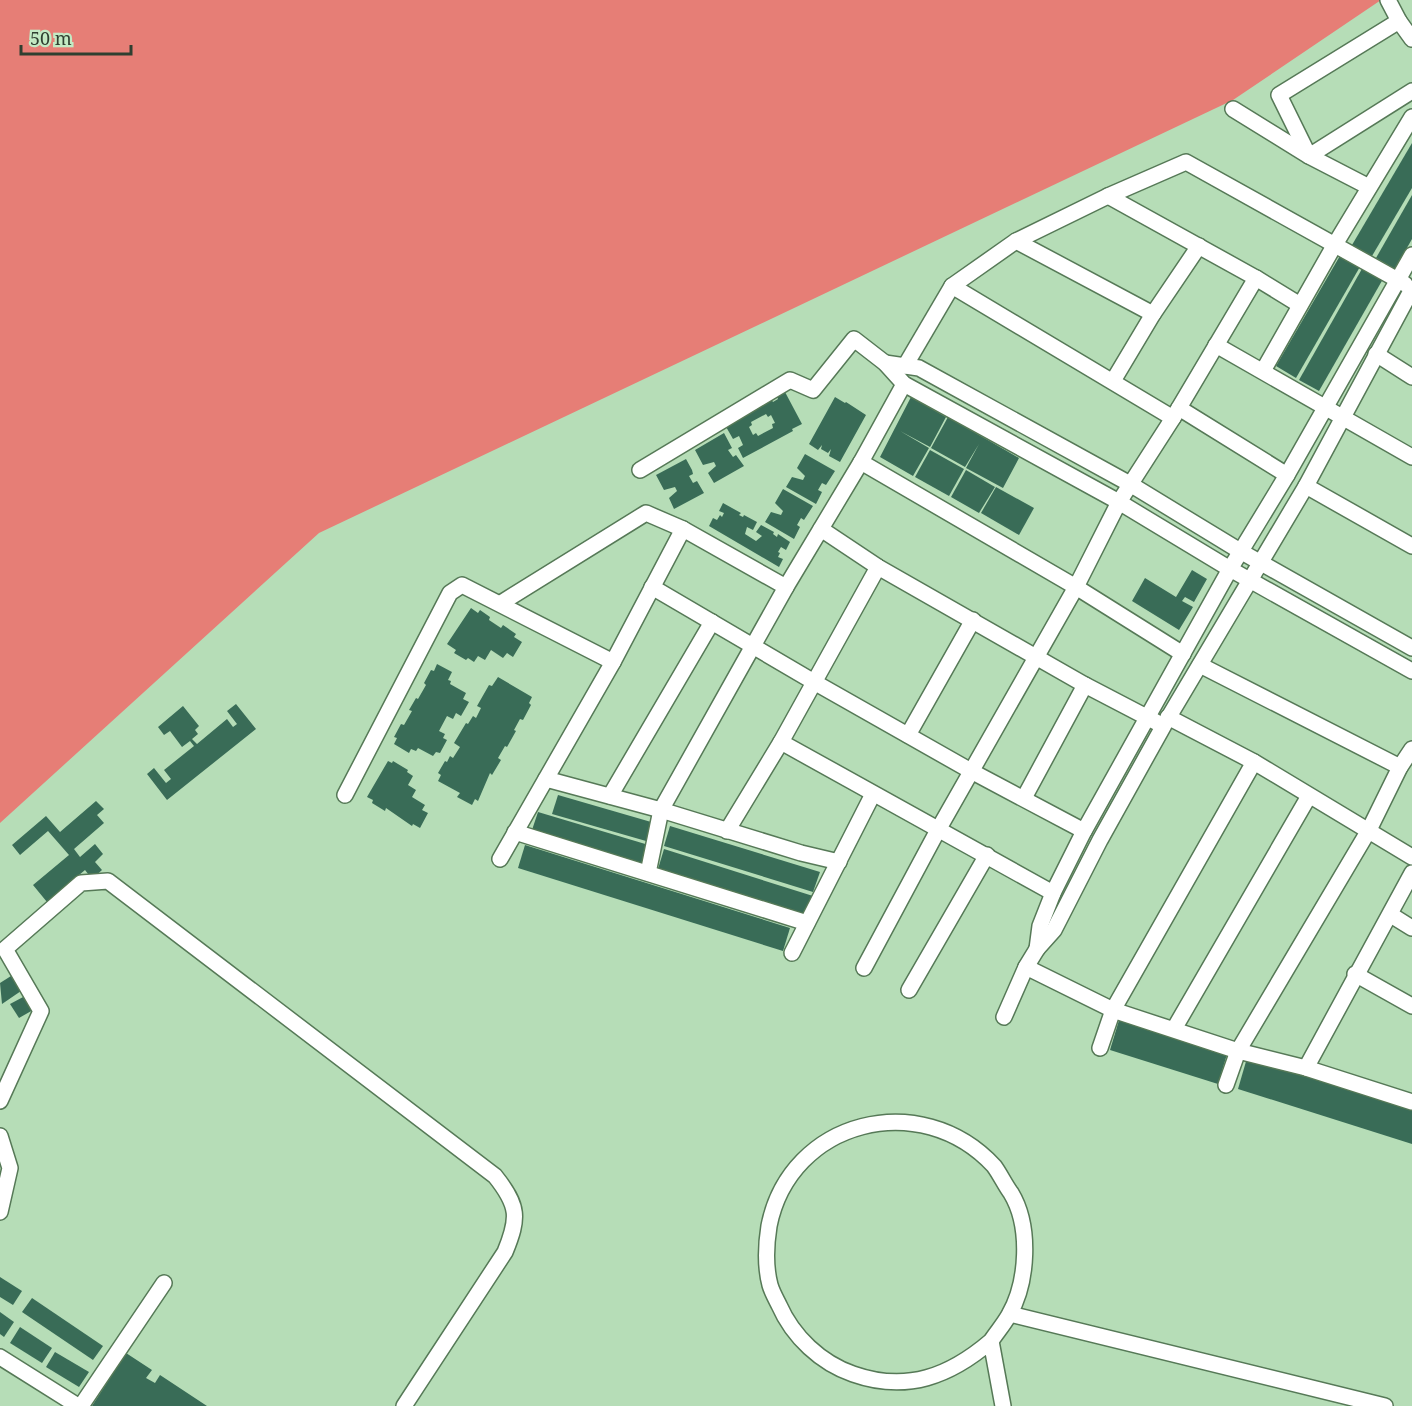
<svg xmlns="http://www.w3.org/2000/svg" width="1412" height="1406" font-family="'Noto Serif',serif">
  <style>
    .green { fill: #e67e76 }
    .building { fill: #396c57; fill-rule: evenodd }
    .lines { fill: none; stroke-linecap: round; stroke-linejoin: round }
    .minor-casing { stroke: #567957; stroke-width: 18 }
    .minor { stroke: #fff; stroke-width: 15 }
  </style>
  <rect width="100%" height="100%" fill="#b6ddb7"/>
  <polygon class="green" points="0,0 1381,0 1233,100 319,533 0,823"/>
  <g class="building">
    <polygon points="1412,143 1412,188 1372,256 1352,245"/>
    <polygon points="1412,195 1412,239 1395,269 1376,258"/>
    <polygon points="1341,254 1361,265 1296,378 1276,366"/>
    <polygon points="1363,267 1383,279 1319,391 1299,380"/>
    <path d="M785,392L802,424L792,429L793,431L743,458L738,448L743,445L739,436L733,439L725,425L771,399L773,402L778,399L777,397ZM766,414L768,417L771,415L775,423L772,424L773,428L758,436L756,433L753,435L749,427L752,425L751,422Z"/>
    <polygon points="835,397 845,403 846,402 866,415 840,462 829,456 831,449 828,453 821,449 822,445 818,450 809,444"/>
    <polygon points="911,397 946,417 930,447 900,431 929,448 913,476 880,457"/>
    <polygon points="948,417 1019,458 1003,488 966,468 979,444 965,467 931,448"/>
    <polygon points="724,433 732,448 728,450 733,457 736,455 744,466 714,483 708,473 716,466 714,462 703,465 695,450"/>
    <polygon points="930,450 964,469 949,496 915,477"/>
    <polygon points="805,454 835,471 826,485 822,483 818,490 822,492 816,504 786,487 792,477 803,480 805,476 797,468"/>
    <polygon points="686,459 692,470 693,474 689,476 693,483 697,481 704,493 674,509 669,498 677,491 675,487 664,490 656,475"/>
    <polygon points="966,470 995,487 979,513 951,497"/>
    <polygon points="996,487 1034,508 1019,535 981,513"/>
    <polygon points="783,489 813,506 804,520 801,518 797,525 800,527 794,539 765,522 771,512 781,515 783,511 775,503"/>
    <polygon points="723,503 741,513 739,515 743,517 744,515 757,522 753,530 747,527 745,534 756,541 762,536 756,532 761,525 774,532 773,534 777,537 778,534 790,542 786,550 781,547 778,552 780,553 778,557 783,559 779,567 709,526 713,518 717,520 720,515 722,517 724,513 719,511"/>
    <polygon points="1192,570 1207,579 1194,602 1185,597 1182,601 1193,607 1179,630 1132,601 1145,578 1176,597"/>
    <polygon points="471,608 478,613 480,610 490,617 489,620 501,628 503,625 516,634 514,637 522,642 513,657 507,653 503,658 491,650 485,660 478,656 474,662 468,658 466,660 454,653 456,650 447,644"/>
    <polygon points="437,664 452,672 448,680 451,681 450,684 466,693 463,699 469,702 461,716 456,713 453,719 447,716 439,731 445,734 443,738 447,740 440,753 436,752 433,756 418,748 416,751 411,749 409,753 394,744 397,738 394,737 401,724 404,725 412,711 409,710 416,698 418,699 426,685 424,683 431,670 434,671"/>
    <polygon points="498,677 532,697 529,703 531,705 523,720 520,719 514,730 516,731 507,747 505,746 498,758 501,760 492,775 490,773 478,801 475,799 472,805 457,797 460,793 438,781 441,775 438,773 445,761 447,762 450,756 453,758 460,747 454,743 466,723 468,724 473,716 476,718 481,708 477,706 489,685 492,686"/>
    <polygon points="236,704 256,729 167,800 147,774 154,768 166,783 171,779 164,770 194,746 190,741 182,747 170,731 164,735 158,727 183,706 199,726 195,730 198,734 192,739 197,744 227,719 233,727 237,724 227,711"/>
    <polygon points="388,761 392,763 393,761 408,770 407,772 413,776 408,785 416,790 412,797 425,805 422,810 428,813 420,828 413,824 412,826 386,808 385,811 372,803 373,800 367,797"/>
    <polygon points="558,795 658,824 653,843 552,814"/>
    <polygon points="96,801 104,809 97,815 104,823 74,849 80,857 95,844 103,854 95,862 102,870 92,879 85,870 47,902 33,885 69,855 48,831 20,855 12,845 46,816 60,832"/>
    <polygon points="538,812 652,846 646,867 531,833"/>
    <polygon points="670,826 820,872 813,892 664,846"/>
    <polygon points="525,845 790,928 783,951 518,868"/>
    <polygon points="664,849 813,896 807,916 658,869"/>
    <polygon points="11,976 21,991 2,1004 0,983"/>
    <polygon points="25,996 33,1010 19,1018 10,1004"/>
    <polygon points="1120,1017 1228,1051 1218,1084 1110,1050"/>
    <polygon points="1247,1058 1412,1109 1412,1144 1238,1089"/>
    <polygon points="0,1277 22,1291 13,1305 0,1297"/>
    <polygon points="32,1298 103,1346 93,1360 22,1312"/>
    <polygon points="0,1312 14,1322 4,1337 0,1334"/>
    <polygon points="20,1327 52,1348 42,1363 10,1343"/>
    <polygon points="55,1352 89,1372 79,1387 46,1367"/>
    <polygon points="126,1353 152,1370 146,1378 155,1383 160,1375 207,1406 92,1406"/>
  </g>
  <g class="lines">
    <g class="minor-casing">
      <g id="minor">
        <polyline points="1388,0 1399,21 1412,39"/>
        <polyline points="1399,21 1279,95 1309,156 1412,91"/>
        <polyline points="1233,109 1309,156 1369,187"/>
        <polyline points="1108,196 1256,278 1300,305"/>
        <polyline points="1016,241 1153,314"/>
        <polyline points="1216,345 1412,457"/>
        <polyline points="1376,354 1412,377"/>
        <polyline points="885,363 919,368 1130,484 1240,551 1412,648"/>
        <polyline points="905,366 952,286"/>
        <polyline points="1263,371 1334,246 1412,117"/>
        <polyline points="1113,381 1153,314 1199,246"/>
        <polyline points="1179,408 1287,475"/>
        <polyline points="1173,418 952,286 1016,241 1108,196 1186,162 1405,284"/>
        <polyline points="861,462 1076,587 1183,654"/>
        <polyline points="640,470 790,380 813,390 854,339 885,363 904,384 1119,502 1230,569 1412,671"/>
        <polyline points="1306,486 1412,546"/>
        <polyline points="821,529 878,567 1085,685 1156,722"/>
        <polyline points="652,587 814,682 971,771 1084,831"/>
        <polyline points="501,603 646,513 683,529 786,587"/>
        <polyline points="1200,665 1400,767"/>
        <polyline points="1168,717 1254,762 1412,857"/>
        <polyline points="908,735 973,620"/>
        <polyline points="781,742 1053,893"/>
        <polyline points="546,779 661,810 801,853 839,862"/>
        <polyline points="345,795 450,593 462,585 613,662"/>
        <polyline points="610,796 712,622"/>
        <polyline points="1024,798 1085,685"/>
        <polyline points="727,831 781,742 878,567"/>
        <polyline points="515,832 807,923"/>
        <polyline points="500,859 613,662 683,529"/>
        <polyline points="648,873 661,810 786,587 861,462 904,384"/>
        <polyline points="1391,915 1412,928"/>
        <polyline points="1037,949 1040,926 1053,893 1084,831 1230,569 1287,475 1412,255"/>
        <polyline points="792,953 873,794"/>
        <polyline points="1026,967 1113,1010 1238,1051 1306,1068 1412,1102"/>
        <polyline points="864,968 938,830 1076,587 1119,502 1173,418 1256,278"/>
        <polyline points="1355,974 1412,1006"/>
        <polyline points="909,990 987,855"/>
        <polyline points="1004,1017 1026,967 1037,949 1054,930 1100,840 1164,725 1306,486 1412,289"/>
        <polyline points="1174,1029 1309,796"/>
        <polyline points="1100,1048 1113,1010 1254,762"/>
        <polyline points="1306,1068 1412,873"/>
        <polyline points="1226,1085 1238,1051 1369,830 1400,767 1412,749"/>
        <path d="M0,1101L41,1011L5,949L81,883L108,881L495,1176C519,1206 519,1218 505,1252L404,1406"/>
        <polyline points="0,1136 10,1168 0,1212"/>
        <polyline points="1010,1314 1385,1406"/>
        <path d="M991,1341C950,1376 907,1393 853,1374C821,1363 793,1337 779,1305C776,1299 772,1292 770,1285C765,1266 766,1245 769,1226C790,1120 921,1087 994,1166C1000,1174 1005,1185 1011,1193C1031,1226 1028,1282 1009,1315C1004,1324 997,1332 991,1341L1003,1406"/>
        <polyline points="0,1357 78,1406"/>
        <polyline points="81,1406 164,1283"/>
      </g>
    </g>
    <use href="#minor" class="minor"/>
  </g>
  <path d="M21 45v9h110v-9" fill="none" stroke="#2f3f30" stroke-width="3"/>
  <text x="30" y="45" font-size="18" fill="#2f3f30" stroke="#c3eac4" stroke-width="4.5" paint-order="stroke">50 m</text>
</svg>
